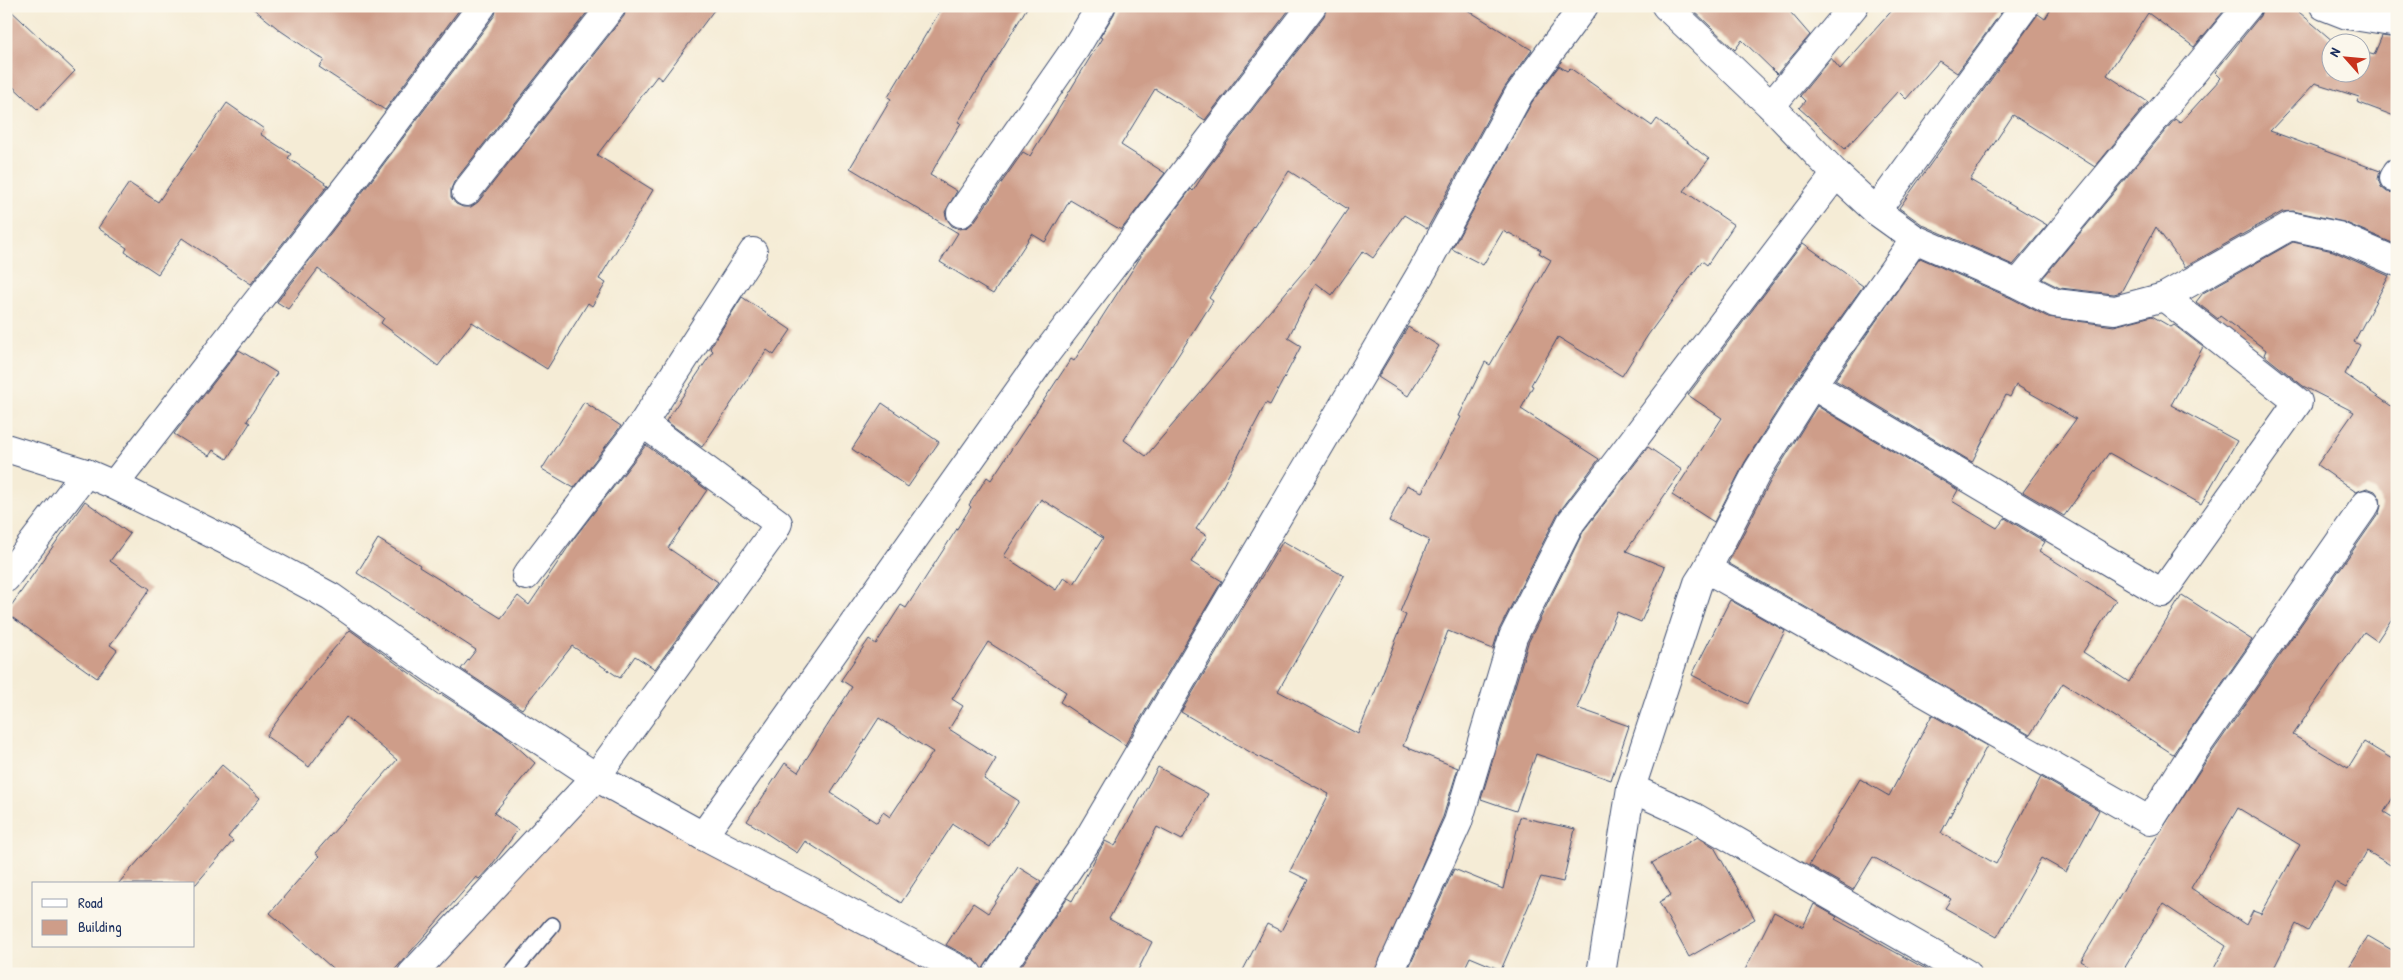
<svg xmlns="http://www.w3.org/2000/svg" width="2403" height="980" font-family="'Patrick Hand',sans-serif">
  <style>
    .built { fill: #f1d5bd }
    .building { fill: #ce9d89; fill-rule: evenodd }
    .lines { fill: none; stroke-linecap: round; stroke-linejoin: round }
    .lane-casing { stroke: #3c4b70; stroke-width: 18 }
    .street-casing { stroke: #3c4b70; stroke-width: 30 }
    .lane { stroke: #fff; stroke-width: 15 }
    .street { stroke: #fff; stroke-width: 28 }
  </style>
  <rect width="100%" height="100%" fill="#fbf7ec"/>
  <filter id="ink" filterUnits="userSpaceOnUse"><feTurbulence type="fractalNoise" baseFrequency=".02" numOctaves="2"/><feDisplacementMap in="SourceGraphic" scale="10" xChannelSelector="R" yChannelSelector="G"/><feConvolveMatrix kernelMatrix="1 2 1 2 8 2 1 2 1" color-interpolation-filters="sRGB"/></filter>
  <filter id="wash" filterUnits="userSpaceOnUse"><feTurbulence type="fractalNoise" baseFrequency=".0096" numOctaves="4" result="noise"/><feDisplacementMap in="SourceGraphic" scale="20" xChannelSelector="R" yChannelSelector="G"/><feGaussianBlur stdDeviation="1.12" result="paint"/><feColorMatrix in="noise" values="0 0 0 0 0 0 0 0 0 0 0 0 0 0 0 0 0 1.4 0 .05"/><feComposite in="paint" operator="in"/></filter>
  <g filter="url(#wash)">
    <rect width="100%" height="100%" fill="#f5ecd6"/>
    <polygon class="built" points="597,788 943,974 425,974"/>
    <g id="blocks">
      <g class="building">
        <polygon points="6,6 75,71 38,110 6,80"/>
        <polygon points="250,6 462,6 385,110 319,67 324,60 281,31"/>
        <polygon points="497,6 592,6 454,182 451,189 451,197 456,204 463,207 471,207 478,202 624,16 627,6 717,6 662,80 657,76 597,155 653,190 599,279 606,283 592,306 588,303 547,369 472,322 438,366 381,323 384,318 318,269 288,309 277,302 371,181 495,15"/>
        <polygon points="943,6 1028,6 958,122 961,123 930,175 957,191 945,212 947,219 952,226 960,229 968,227 974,222 1023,152 1030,156 1102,38 1100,37 1114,14 1117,6 1292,6 1205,120 1155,89 1121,145 1165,173 1121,230 1070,200 1045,242 1032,234 993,294 940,262 958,233 850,168 891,99 888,97"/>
        <path d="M1327,6H1461L1532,50L1505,87L1427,229L1404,215L1373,258L1363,251L1332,295L1316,283L1288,338L1301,346L1270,405L1266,403L1218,495L1196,529L1207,536L1191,562L1222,581L1125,745L1060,702L1066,692L988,642L952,699L963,706L949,729L996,759L984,779L1019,801L990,847L953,824L901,903L805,841L797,853L747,821L785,763L798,772L852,687L841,680L869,639L876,644L901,605L906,608L971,507L969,505L987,477L991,480L1071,359L1074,361L1145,250L1191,189L1193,191L1207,169L1324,16ZM1289,171L1348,209L1311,263L1146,456L1124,440L1213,301L1209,298ZM1041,499L1103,538L1074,584L1064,577L1056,590L1004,556ZM879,718L933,752L890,817L883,812L877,823L831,793Z"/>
        <polygon points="1689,6 1785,6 1810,35 1777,74 1742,40 1735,50"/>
        <polygon points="1896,6 2006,6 1957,73 1939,61 1906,99 1898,91 1845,149 1799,108 1805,101 1800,96 1831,58 1840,69"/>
        <polygon points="2053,6 2228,6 2194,47 2148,13 2107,75 2148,102 2095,167 2013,115 1970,180 2047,225 2013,265 1923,225 1899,208 2038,14 2045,19"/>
        <polygon points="2263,6 2292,6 2334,42 2330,42 2330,72 2360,72 2360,51 2374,55 2382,36 2397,38 2397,117 2357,102 2359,97 2315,83 2270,131 2380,171 2378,179 2381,187 2387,192 2397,193 2397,245 2344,222 2293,211 2282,212 2185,267 2156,227 2121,292 2114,294 2060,288 2042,279 2175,119 2180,123 2221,78 2215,72 2260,16"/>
        <polygon points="1559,66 1567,71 1570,68 1652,126 1657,119 1709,159 1684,191 1734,225 1707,265 1702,261 1648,335 1622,376 1558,337 1531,385 1533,386 1521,409 1599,459 1557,515 1499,630 1493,649 1448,631 1403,746 1458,768 1443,817 1374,974 1241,974 1267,924 1281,931 1308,880 1290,871 1329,794 1250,752 1181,712 1283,541 1344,576 1278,691 1358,734 1406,615 1400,612 1429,540 1389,521 1407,485 1422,492 1461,417 1459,416 1485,362 1490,365 1551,260 1539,253 1541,250 1509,233 1508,234 1503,231 1483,265 1452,249 1532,102"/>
        <polygon points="227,103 264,129 260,134 291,154 288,158 328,185 251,284 182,238 158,274 125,252 127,248 98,228 129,183 158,202"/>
        <path d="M2293,242L2333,251L2389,276L2354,342L2360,345L2345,374L2397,410V611L2377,641L2364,632L2293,735L2348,768L2364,742L2397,762V791L2384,812L2397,820V869L2367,851L2346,888L2335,882L2308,931L2296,924L2271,974H2211L2226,946L2163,904L2121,974H2102L2081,961L2129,880L2208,758L2379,513L2381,506L2380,498L2375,491L2367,488L2356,492L2317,465L2354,412L2303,386L2264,355L2266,350L2220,316L2218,319L2196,302L2203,293ZM2238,808L2300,845L2261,914L2253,911L2246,925L2191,888Z"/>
        <polygon points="1803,243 1863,286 1799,376 1745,462 1714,522 1672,495 1722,418 1688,395"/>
        <polygon points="1920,258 2011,298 2048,317 2114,326 2152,316 2171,327 2174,325 2203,347 2171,405 2237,441 2201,504 2109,453 2064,516 2023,492 2076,419 2016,385 2010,397 2006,395 1972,462 1835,380"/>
        <polygon points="742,297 791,330 774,355 767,350 702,447 666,421 713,351 710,348"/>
        <polygon points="1408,327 1439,346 1408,396 1378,377"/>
        <polygon points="239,350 277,373 247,421 250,423 227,459 213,450 209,456 174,434"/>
        <polygon points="584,402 621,426 574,488 542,469"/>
        <polygon points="882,403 939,442 908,487 852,449"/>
        <polygon points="1817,406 1958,490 1952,501 1997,528 2005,518 2045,542 2039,551 2116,600 2083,652 2129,682 2182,595 2252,640 2173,754 2063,683 2030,735 1728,563 1772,478"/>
        <polygon points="646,445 707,490 668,548 718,582 655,669 635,656 620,678 572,646 522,709 461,669 476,650 357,573 378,539 420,565 419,567 501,618 518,596 529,605 575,537"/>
        <polygon points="1648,447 1682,470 1626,551 1665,567 1641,622 1617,612 1577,708 1629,726 1611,780 1536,754 1516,811 1481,799 1528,643 1584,530"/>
        <polygon points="85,501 130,534 110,561 150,589 110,645 117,650 97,678 6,613"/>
        <polygon points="1730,600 1785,631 1748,704 1692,675"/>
        <polygon points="350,630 440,695 441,694 503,734 535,763 494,813 518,830 491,866 479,879 476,877 391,974 339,974 270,913 319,856 315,853 397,760 346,717 309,767 266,736 313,673"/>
        <polygon points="1932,715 1987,746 1941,833 1996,864 2041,777 2099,810 2066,872 2041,858 1997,937 1945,908 1951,899 1873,857 1853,890 1809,865 1860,779 1889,796"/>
        <polygon points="222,765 260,798 228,837 233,841 196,884 118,884"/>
        <polygon points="1158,767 1208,794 1182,840 1157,827 1109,919 1152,942 1136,974 1016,974 1067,898 1072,901 1105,841 1115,846"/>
        <polygon points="1520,817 1575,829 1563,882 1541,877 1501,970 1470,957 1462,974 1406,974 1454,869 1503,889"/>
        <polygon points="1698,837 1714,847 1755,919 1689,957 1659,902 1671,895 1652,863"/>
        <polygon points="1018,867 1041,881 982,970 975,960 946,945 973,903 988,913"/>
        <polygon points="1814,904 1837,917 1835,919 1935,974 1743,974 1774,912 1803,927"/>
        <polygon points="2368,936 2397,953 2397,974 2345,974"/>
      </g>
    </g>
  </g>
  <g filter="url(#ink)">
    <use href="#blocks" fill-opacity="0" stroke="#3c4b70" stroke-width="1"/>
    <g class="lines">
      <g class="lane-casing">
        <polyline id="lane" points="511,974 552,925"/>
      </g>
      <g class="street-casing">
        <g id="street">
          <polyline points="1666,6 1771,106 1836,174 1876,211 1915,239 2018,284 2055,303 2115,310 2164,297 2290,226 2338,236 2397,262"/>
          <polyline points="2324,6 2347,15 2397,23"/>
          <polyline points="1771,106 1854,6"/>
          <polyline points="2394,178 2397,172"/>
          <polyline points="466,192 612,6"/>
          <polyline points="1876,211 2025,6"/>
          <polyline points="961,213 1075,49 1101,6"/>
          <polyline points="2018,284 2248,6"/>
          <polyline points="1812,385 2162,593 2298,402 2164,297"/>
          <polyline points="6,448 86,473 114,485 229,542 331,597 434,670 596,777 703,836 968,974"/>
          <polyline points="114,485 359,171 482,6"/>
          <polyline points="1707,569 2150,821 2195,749 2366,504"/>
          <polyline points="526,576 643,423 753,252"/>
          <polyline points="6,578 86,473"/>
          <polyline points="1631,788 1694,817 1967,974"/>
          <polyline points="703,836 1041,360 1312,6"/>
          <polyline points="412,974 596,777 773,533 778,523 643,423"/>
          <polyline points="997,974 1087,841 1423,270 1519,94 1584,6"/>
          <polyline points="1389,974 1458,822 1513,637 1571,522 1836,174"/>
          <polyline points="1601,974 1631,788 1698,583 1707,569 1758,470 1812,385 1915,239"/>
        </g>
      </g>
      <use href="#lane" class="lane"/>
      <use href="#street" class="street"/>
    </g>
  </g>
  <rect width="2403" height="980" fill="none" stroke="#fbf7ec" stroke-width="25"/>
  <rect x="32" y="882" width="162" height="65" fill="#fbf7ec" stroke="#a1a7b3"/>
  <rect x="42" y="899" width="25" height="8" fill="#ffffff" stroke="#a1a7b3"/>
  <text x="78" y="908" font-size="15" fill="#1b2f5e">Road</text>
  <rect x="42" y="920" width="25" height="15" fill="#ce9d89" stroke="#a1a7b3"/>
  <text x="78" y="932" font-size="15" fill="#1b2f5e">Building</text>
  <g transform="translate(2346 58) rotate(297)"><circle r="24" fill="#fbf7ec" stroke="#a1a7b3"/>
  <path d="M0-4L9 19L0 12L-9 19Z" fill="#c8321e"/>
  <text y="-8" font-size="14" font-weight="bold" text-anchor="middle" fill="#1b2f5e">N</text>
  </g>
</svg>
